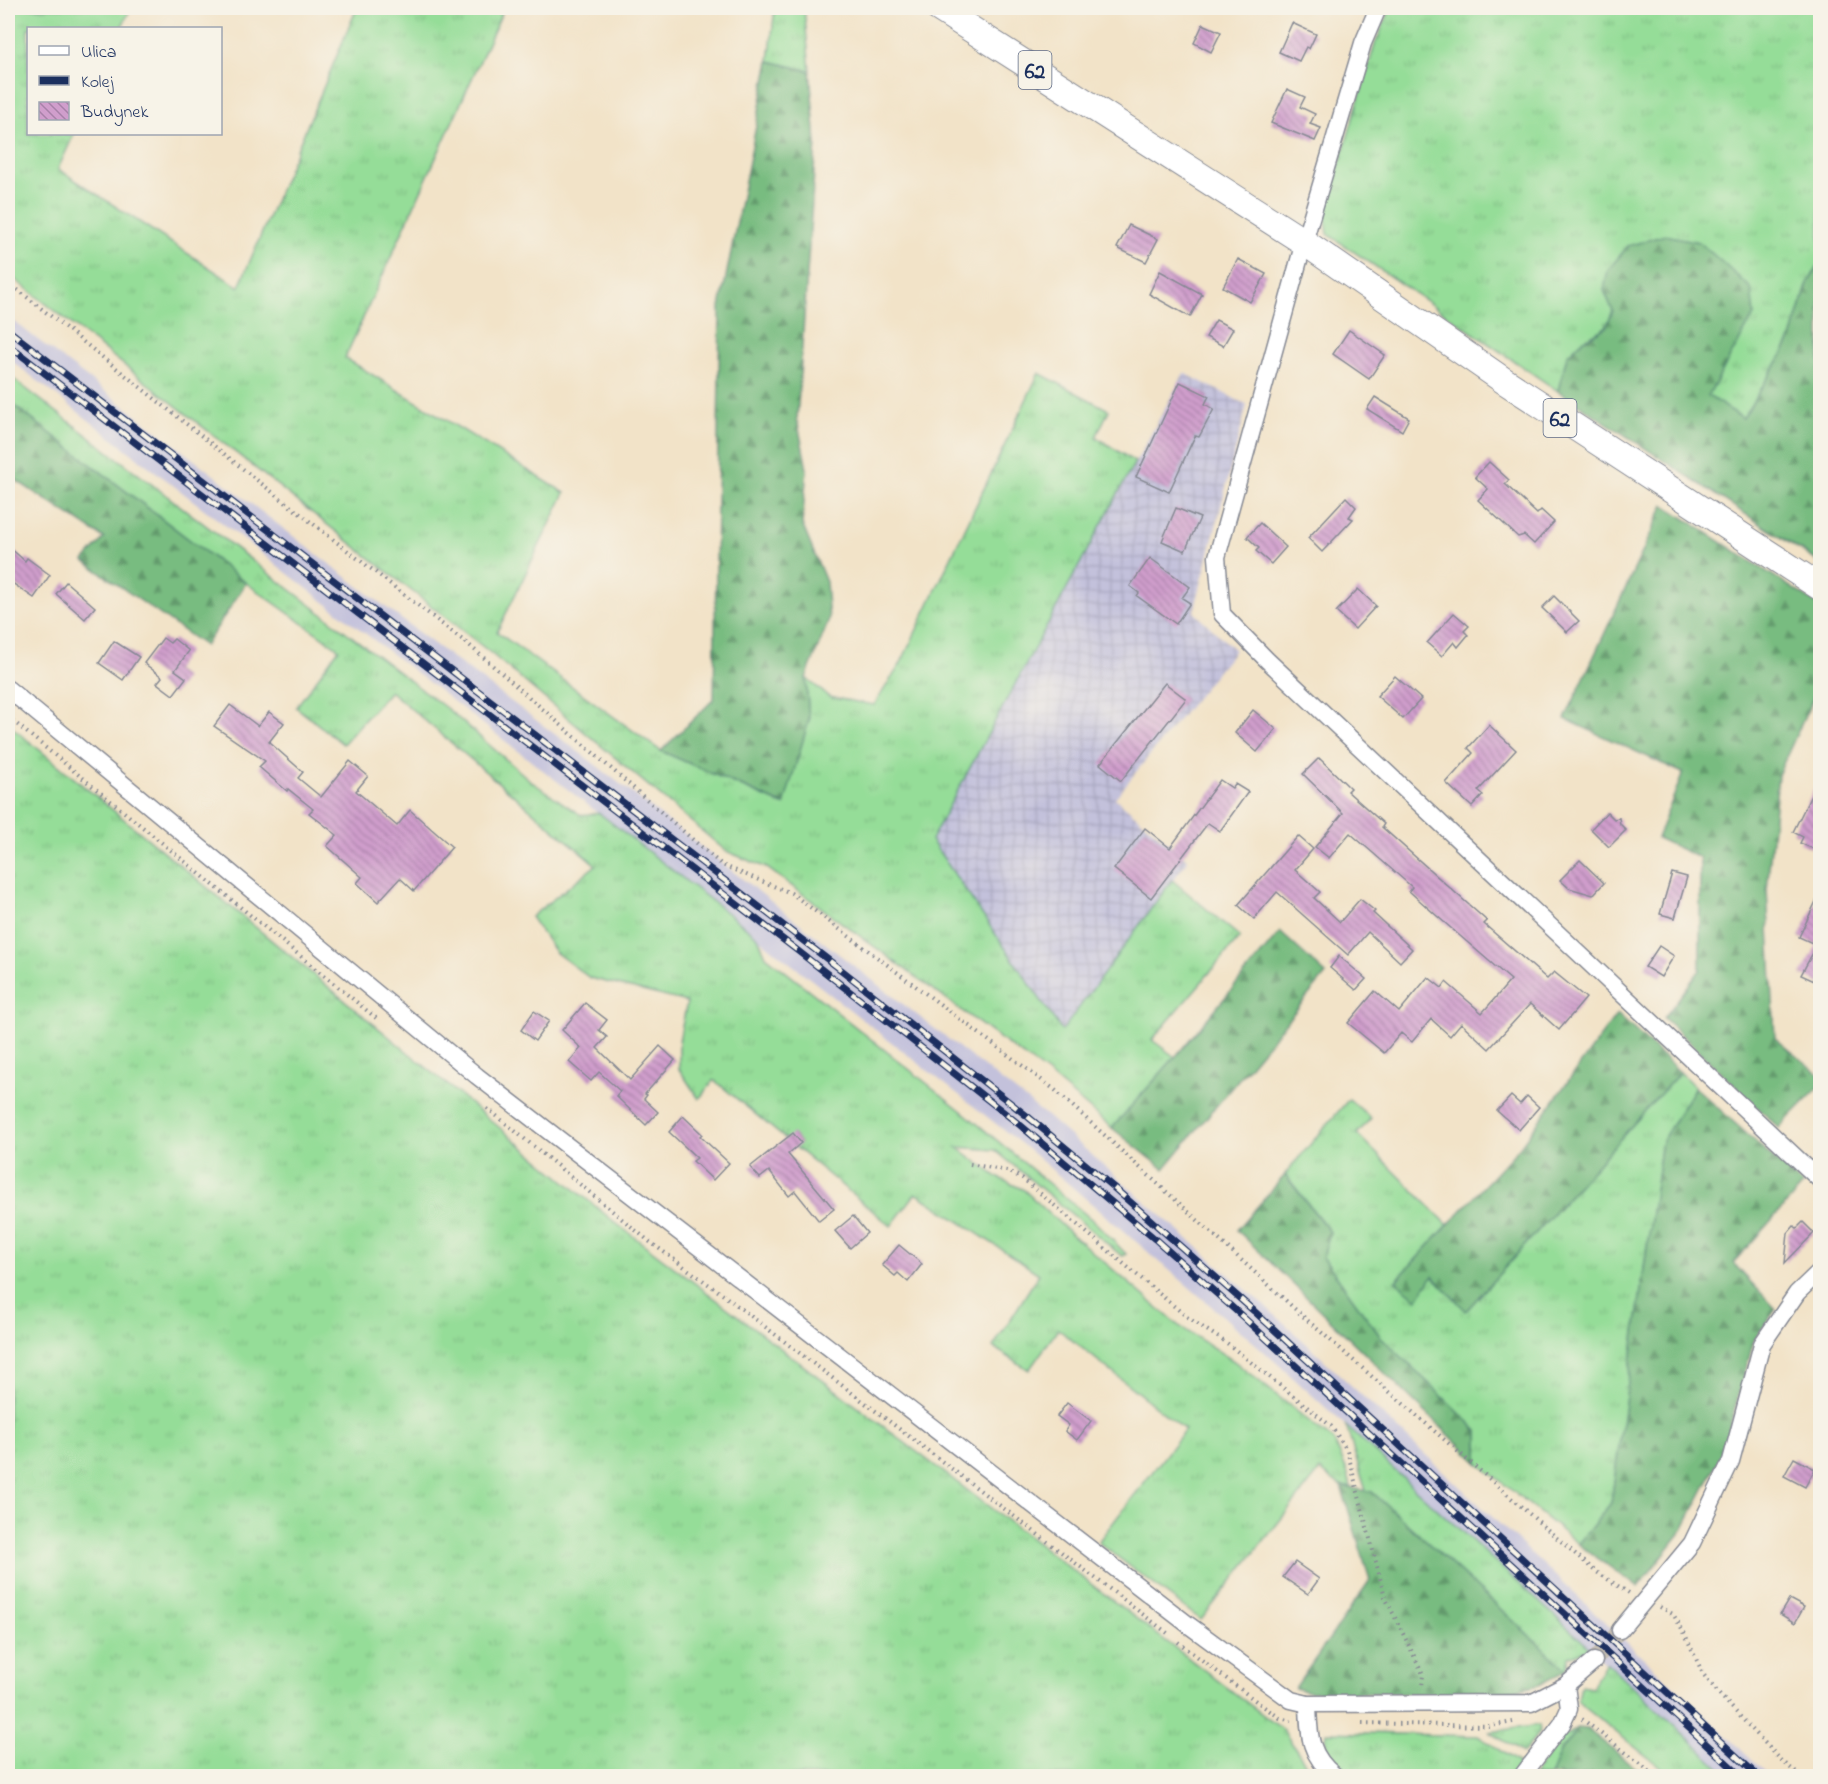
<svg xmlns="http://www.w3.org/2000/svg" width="1828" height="1784" font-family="'Indie Flower',sans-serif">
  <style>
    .industrial { fill: url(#industrial-grid) }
    .railway { fill: #c3c1db }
    .grass { fill: url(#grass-tufts); stroke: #58867b; stroke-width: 1.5 }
    .forest { fill: url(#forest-firs); stroke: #4a766f; stroke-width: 1.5 }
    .building { fill: url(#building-back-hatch) }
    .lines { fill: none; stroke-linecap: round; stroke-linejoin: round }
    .minor-tunnel { stroke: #c7bfb3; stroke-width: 16; stroke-dasharray: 16 8; stroke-linecap: butt }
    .minor-casing { stroke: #868993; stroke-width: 19 }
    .primary-casing { stroke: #868993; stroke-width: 28 }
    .path { stroke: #868993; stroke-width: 4; stroke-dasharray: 1.5 4.5; stroke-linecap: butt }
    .minor { stroke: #fff; stroke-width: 16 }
    .primary { stroke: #fff; stroke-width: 26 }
    .rail-casing { stroke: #1b2f5e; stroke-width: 7 }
    .rail { stroke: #f7f3e8; stroke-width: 4.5; stroke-dasharray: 14; stroke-linecap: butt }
    .labels { text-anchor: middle; stroke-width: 4.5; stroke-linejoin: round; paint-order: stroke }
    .shield { fill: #f7f3e8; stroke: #5d6a87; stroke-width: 1.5 }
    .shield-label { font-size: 22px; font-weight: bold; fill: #1b2f5e }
  </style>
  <defs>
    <pattern id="industrial-grid" width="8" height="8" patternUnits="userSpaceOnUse" patternTransform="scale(1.5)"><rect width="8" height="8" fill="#c3c1db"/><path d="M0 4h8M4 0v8" fill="none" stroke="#a7a6be"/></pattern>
    <pattern id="grass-tufts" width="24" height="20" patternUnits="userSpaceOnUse" patternTransform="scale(1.5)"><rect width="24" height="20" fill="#95dd98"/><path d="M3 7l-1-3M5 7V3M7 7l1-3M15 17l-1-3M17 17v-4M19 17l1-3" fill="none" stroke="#80be85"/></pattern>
    <pattern id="forest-firs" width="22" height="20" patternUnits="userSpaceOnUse" patternTransform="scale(1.5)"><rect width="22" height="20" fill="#78bc80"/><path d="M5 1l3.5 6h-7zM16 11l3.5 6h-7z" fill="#62996c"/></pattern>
    <pattern id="building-back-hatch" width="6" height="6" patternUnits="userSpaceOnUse" patternTransform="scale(1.5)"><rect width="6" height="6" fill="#d09ecc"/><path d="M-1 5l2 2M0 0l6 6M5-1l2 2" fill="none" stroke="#a881a9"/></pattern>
  </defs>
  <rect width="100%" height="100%" fill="#f7f3e8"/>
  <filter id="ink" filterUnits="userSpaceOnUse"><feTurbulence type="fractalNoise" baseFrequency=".0167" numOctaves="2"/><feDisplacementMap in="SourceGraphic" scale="12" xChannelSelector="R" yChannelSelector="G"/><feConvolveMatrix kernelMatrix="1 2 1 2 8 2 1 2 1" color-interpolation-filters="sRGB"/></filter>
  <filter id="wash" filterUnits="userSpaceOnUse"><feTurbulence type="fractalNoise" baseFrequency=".008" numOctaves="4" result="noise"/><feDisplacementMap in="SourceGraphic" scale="24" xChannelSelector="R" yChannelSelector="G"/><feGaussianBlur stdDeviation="1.35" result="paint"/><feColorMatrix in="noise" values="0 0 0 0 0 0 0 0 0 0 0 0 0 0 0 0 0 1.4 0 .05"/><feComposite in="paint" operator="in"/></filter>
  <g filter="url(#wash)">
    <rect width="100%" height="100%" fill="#f2e3c8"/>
    <polygon class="industrial" points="1184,373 1247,405 1194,612 1235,650 1115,798 1188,860 1062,1031 931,840"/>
    <polygon class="railway" points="8,317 422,635 588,759 1047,1116 1282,1321 1770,1776 1729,1776 1590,1648 1258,1346 1023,1145 566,788 8,358"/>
    <g class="grass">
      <polygon points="14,8 131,8 121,28 28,28 28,134 74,134 58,169 239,287 357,8 504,8 345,358 565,493 497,632 661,751 783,805 809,720 806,678 829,697 874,705 900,665 1039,373 1109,410 1096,437 1135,462 931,840 1062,1031 1172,880 1240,937 1152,1040 1175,1057 1112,1128 1048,1074 767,868 726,851 487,650 8,274 8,20"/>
      <polygon points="775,8 804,8 810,71 769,61"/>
      <polygon points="1391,8 1820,8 1820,263 1808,283 1790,342 1743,418 1707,396 1754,315 1604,290 1613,311 1606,327 1581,342 1567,356 1558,391 1328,234 1325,213 1375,44"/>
      <polygon points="8,375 450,711 532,782 581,815 599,813 758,937 766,956 963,1112 1096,1223 1126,1254 1122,1256 995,1150 957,1147 999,1178 1024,1190 1068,1231 1179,1326 1234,1361 1334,1441 1347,1471 1351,1487 1341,1486 1320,1470 1201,1620 1098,1542 1185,1430 1058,1329 1029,1370 993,1347 1039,1274 916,1193 891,1226 714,1080 699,1099 679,1069 679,1041 687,1002 590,978 555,952 531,917 596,865 390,691 343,744 296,707 339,649 246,583 8,401"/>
      <polygon points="8,724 617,1224 1283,1730 1314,1776 8,1776"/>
      <polygon points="1680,1072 1695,1087 1662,1141 1611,1503 1578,1544 1478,1463 1478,1431 1380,1336 1322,1256 1330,1232 1285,1174 1349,1099 1371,1118 1357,1134 1448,1225 1396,1281 1433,1276 1467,1310"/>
      <polygon points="1346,1426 1590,1648 1569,1656 1567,1670 1372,1492 1366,1491"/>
      <polygon points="1606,1662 1729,1776 1672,1776 1584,1707 1578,1700 1581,1685 1592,1687"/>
      <polygon points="1539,1725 1540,1732 1523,1753 1490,1732"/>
      <polygon points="1578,1728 1561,1750 1550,1776 1533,1776 1561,1738"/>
      <path d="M1326,1732L1478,1736L1519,1763L1511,1776H1352C1340,1764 1321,1751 1326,1732Z"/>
    </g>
    <g class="forest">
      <polygon points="769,61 810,71 816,143 797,419 807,469 802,524 826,582 829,620 806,678 809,720 784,805 661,751 714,699 720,307"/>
      <polygon points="1665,235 1699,242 1751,288 1754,315 1708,396 1743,418 1790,342 1808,283 1820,263 1820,563 1558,391 1567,356 1581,342 1606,327 1613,311 1604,290 1608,270 1628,246"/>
      <polygon points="8,401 246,583 205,646 84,561 104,538 8,475"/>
      <polygon points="1664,505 1820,606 1820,683 1778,775 1767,890 1775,1038 1820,1075 1820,1086 1779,1128 1664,1018 1700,970 1700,858 1657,838 1683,773 1565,719"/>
      <polygon points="1280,932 1326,974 1164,1169 1112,1128 1175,1057"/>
      <polygon points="1617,1014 1680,1072 1466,1311 1433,1276 1417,1299 1396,1281 1520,1147"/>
      <polygon points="1695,1087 1803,1185 1733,1263 1776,1309 1754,1340 1722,1454 1682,1531 1638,1587 1578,1544 1611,1503 1662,1141"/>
      <polygon points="1285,1175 1330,1232 1323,1257 1380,1336 1478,1431 1478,1463 1237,1230"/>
      <polygon points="1341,1486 1372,1492 1567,1670 1539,1685 1494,1695 1309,1692 1295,1688 1370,1580"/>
      <polygon points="1578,1728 1587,1729 1646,1776 1550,1776 1561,1750"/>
    </g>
    <g id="blocks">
      <g class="building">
        <polygon points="1292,23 1316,34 1309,49 1306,47 1299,61 1279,52"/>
        <polygon points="1203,24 1221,32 1211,52 1194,43"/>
        <polygon points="1287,89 1305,97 1300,107 1315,114 1310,124 1321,128 1315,141 1271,123"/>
        <polygon points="1129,225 1158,239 1146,262 1117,248"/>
        <polygon points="1238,259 1266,274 1250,302 1223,287"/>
        <polygon points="1160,271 1202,294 1190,317 1149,294"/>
        <polygon points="1216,320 1233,329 1223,346 1206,337"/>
        <polygon points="1349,330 1385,355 1369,379 1333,354"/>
        <polygon points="1180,382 1209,396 1205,404 1214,409 1199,437 1195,436 1169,492 1136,477"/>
        <polygon points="1375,397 1409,418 1402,431 1367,409"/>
        <polygon points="1489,462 1509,480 1505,484 1537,514 1541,510 1554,522 1534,544 1524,535 1518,537 1478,500 1488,489 1475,477"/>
        <polygon points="1346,497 1356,507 1349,517 1353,519 1322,552 1308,538"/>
        <polygon points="1176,508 1200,518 1185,551 1162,541"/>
        <polygon points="1260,523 1286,547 1271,564 1256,551 1259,548 1247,537"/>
        <polygon points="8,546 25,561 27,558 50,575 34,598 8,580"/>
        <polygon points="1150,558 1190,587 1182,598 1190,603 1176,624 1137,596 1139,593 1130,586"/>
        <polygon points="66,582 95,607 85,619 56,594"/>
        <polygon points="1358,589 1376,606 1355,629 1336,612"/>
        <polygon points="1554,596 1579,621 1567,632 1542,608"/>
        <polygon points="1454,613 1469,626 1464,631 1468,635 1458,647 1454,642 1442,656 1427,643"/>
        <polygon points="163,638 170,643 174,639 189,651 175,670 186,678 173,695 157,683 162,677 144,663"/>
        <polygon points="114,641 139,657 123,680 99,663"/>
        <polygon points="1395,676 1421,699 1403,719 1377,696"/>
        <polygon points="1165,683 1186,699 1121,781 1100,764"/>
        <polygon points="230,705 258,726 269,712 284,723 269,742 303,772 298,778 321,797 350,761 368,776 356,791 397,826 410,810 452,847 414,891 400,878 378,902 357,883 362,877 327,846 337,835 309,813 313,809 288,789 287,791 259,767 265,761 214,726"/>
        <polygon points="1253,710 1276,729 1257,752 1235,733"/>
        <polygon points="1489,725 1516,750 1478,791 1483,795 1472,807 1446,783 1473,753 1468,748"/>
        <polygon points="1319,758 1350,788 1347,791 1384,824 1382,827 1487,921 1484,924 1547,979 1554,972 1586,998 1559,1030 1530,1004 1489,1049 1461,1023 1450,1036 1431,1019 1412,1042 1401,1033 1384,1053 1348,1023 1375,991 1399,1012 1428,977 1442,988 1446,982 1482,1013 1511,980 1437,916 1409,891 1412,887 1350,833 1329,858 1315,847 1343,813 1303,774"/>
        <polygon points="1821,775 1821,852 1800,843 1803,837 1793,832"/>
        <polygon points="1220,780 1232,788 1235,784 1248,792 1220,831 1208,823 1151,898 1114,869 1145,828 1170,848"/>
        <polygon points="1607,812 1614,819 1619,818 1620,824 1626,830 1609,847 1591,829"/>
        <polygon points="1298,836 1313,849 1295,870 1320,892 1314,898 1340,922 1360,899 1375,911 1373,913 1412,949 1400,962 1368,932 1348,955 1277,892 1254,919 1238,905"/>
        <polygon points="1580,860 1604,883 1593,895 1569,888 1560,880"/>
        <polygon points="1672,873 1687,877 1675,918 1660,914"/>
        <polygon points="1821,891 1821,984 1801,975 1817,945 1799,937"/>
        <polygon points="1659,946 1674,956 1661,977 1645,967"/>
        <polygon points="1339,956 1366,979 1356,990 1330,968"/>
        <polygon points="585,1003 607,1020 599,1030 607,1037 597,1048 630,1080 660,1046 675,1060 645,1094 647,1095 644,1099 658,1112 646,1125 621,1101 616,1096 620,1091 599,1072 591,1081 569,1062 581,1048 562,1030"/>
        <polygon points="534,1011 549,1021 535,1041 521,1030"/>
        <polygon points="1511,1096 1520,1104 1527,1096 1539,1107 1519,1130 1497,1111"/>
        <polygon points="683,1116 702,1134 700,1136 729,1163 713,1180 693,1161 697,1158 669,1132"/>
        <polygon points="793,1133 801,1143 788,1154 834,1209 819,1221 795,1191 789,1196 769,1171 760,1178 750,1167"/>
        <polygon points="853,1216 867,1233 850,1248 835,1231"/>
        <polygon points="1803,1222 1814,1233 1785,1263 1788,1233 1794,1226 1797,1228"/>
        <polygon points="899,1245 922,1264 908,1282 898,1273 895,1276 882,1265"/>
        <polygon points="1067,1403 1091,1421 1077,1440 1065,1431 1069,1425 1057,1416"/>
        <polygon points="1794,1458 1815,1469 1805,1487 1784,1476"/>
        <polygon points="1295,1562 1319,1579 1308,1594 1283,1577"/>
        <polygon points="1789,1599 1804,1607 1795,1623 1780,1614"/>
      </g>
    </g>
  </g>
  <g filter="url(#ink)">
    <use href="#blocks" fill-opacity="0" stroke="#868993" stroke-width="1.5"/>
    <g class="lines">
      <polyline class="minor-tunnel" points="1594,1661 1620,1630"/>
      <g class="minor-casing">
        <g id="minor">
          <polyline points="1378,8 1363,43 1304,242 1217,557 1222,614 1267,660 1820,1180"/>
          <polyline points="8,689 477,1076 1190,1626 1291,1700 1308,1704 1531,1703 1566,1685"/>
          <polyline points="1620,1630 1692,1543 1731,1461 1762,1344 1797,1293 1820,1271"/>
          <path d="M1308,1704C1309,1736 1309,1755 1335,1776"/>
          <polyline points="1522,1776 1562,1724 1569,1709 1566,1685 1594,1661"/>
        </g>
      </g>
      <g class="primary-casing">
        <polyline id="primary" points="938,8 1304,242 1503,380 1820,587"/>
      </g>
      <g class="path">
        <polyline points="8,282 267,488 469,645 722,865 791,893 1055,1090 1306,1319 1595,1571 1629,1593"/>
        <polyline points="8,717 376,1018"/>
        <polyline points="487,1108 650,1242 722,1294 1170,1635"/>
        <polyline points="970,1164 1007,1171 1022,1178 1187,1317 1228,1344 1331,1426 1347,1450 1385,1597 1423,1674 1422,1688"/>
        <polyline points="1660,1607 1673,1614 1684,1632 1703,1674 1720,1695 1780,1759 1800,1776"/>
        <polyline points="1178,1642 1260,1704 1280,1718 1291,1721"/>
        <polyline points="1582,1719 1656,1776"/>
        <polyline points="1362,1723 1489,1726 1513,1722"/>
      </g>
      <use href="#minor" class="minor"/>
      <use href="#primary" class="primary"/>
      <g class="rail-casing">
        <g id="rail">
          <polyline points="8,330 844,972 1027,1116 1113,1187 1254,1311 1758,1776"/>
          <polyline points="8,345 798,951 1020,1125 1155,1239 1243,1317 1741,1776"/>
        </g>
      </g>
      <use href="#rail" class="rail"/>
    </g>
  </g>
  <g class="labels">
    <g class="shield">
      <rect x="1018.5" y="51" width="33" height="38" rx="4.5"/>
      <rect x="1543.5" y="399" width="33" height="38" rx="4.5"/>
    </g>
    <g class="shield-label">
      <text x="1035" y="78">62</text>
      <text x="1560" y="426">62</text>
    </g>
  </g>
  <rect width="1828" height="1784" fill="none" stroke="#f7f3e8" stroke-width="30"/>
  <rect x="27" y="27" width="195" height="108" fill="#f7f3e8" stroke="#9fa5b1" stroke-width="1.5"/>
  <rect x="39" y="46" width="30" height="9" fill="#ffffff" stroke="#9fa5b1" stroke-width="1.5"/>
  <text x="81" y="57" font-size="18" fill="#1b2f5e">Ulica</text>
  <rect x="39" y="76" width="30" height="9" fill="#1b2f5e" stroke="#9fa5b1" stroke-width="1.5"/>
  <text x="81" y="87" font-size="18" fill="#1b2f5e">Kolej</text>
  <rect x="39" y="102" width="30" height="18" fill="url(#building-back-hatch)" stroke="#9fa5b1" stroke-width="1.5"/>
  <text x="81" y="117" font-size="18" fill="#1b2f5e">Budynek</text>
</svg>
